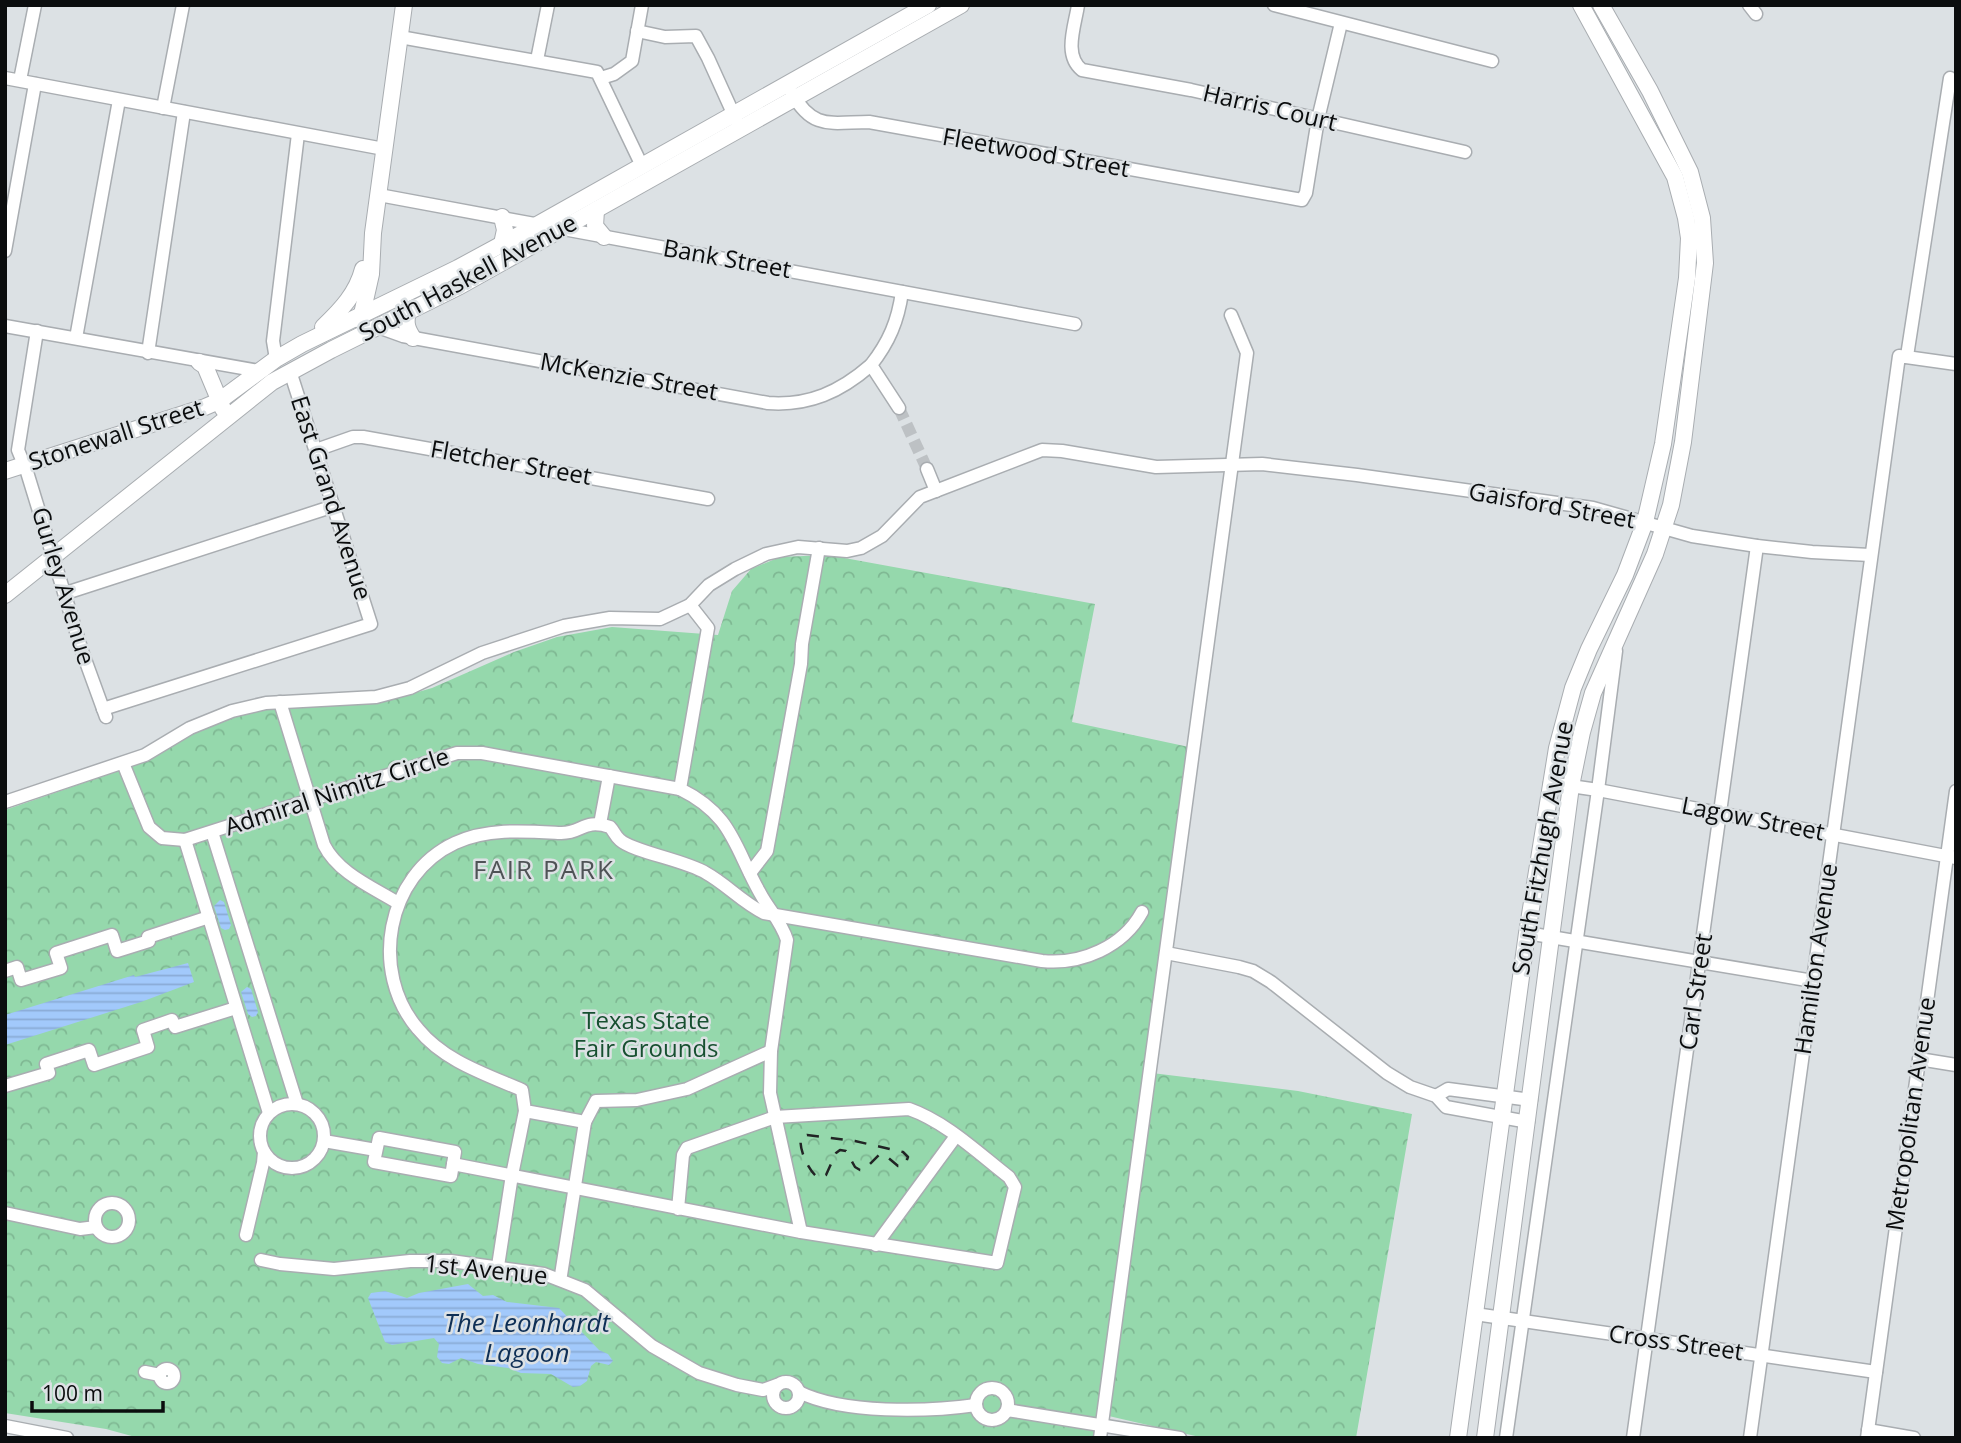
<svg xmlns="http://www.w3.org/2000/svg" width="1961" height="1443" font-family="'Open Sans',sans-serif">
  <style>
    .forest { fill: url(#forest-crowns) }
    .water { fill: url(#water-rules) }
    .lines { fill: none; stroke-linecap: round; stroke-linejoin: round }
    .minor-tunnel { stroke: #bdc1c4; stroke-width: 12; stroke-dasharray: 12 6; stroke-linecap: butt }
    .minor-casing { stroke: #a9adb1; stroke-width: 15 }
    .major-casing { stroke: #a9adb1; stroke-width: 18 }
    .minor { stroke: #fff; stroke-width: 12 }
    .major { stroke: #fff; stroke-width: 16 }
    .rail { stroke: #222425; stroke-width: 2.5; stroke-dasharray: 12 12; stroke-linecap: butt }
    .labels { text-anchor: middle; stroke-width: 5; stroke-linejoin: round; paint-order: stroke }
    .street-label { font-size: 24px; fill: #0b0d0e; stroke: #dce1e4 }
    .park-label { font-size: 24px; fill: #175030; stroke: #dce1e4 }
    .neighbourhood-label { font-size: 26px; letter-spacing: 2px; fill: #4f5356; stroke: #dce1e4 }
    .water-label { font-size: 26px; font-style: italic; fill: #0e2f56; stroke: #dce1e4 }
  </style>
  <defs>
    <pattern id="forest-crowns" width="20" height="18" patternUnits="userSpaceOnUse" patternTransform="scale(1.75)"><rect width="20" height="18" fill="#95d8ac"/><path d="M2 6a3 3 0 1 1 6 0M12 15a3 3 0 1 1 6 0" fill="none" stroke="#7fb893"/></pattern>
    <pattern id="water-rules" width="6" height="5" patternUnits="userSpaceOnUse" patternTransform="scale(1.75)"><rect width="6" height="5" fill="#a2c9fb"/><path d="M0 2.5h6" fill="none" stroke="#8aabd6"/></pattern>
  </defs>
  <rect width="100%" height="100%" fill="#dce1e4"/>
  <polygon class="forest" points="828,555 1095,604 1072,722 1189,747 1152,1073 1298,1091 1412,1114 1356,1438 1204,1438 1100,1414 1094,1438 139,1438 106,1429 5,1413 5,810 150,760 196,732 239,716 273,708 390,700 432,688 514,652 557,637 612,627 718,635 732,591 751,569 780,557"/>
  <g class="water">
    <polygon points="220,900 224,902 231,925 229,929 225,930 221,928 214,906"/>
    <polygon points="188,963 194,982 141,1002 5,1045 5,1015 134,975 135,977"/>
    <polygon points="247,987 251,989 258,1012 256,1016 252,1017 248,1014 241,992"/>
    <polygon points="468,1284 483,1296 493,1295 507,1302 559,1308 599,1350 608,1354 613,1361 609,1365 596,1362 591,1366 587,1381 580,1386 573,1387 551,1374 521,1373 508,1368 478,1364 461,1358 449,1364 442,1363 437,1357 439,1344 434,1338 392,1345 385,1342 368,1298 371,1293 385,1291 407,1298 419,1293"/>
  </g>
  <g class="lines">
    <polyline class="minor-tunnel" points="899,408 927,469"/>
    <g class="minor-casing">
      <g id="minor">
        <path d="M1078,5C1075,26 1063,55 1082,70L1191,90L1465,152"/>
        <polyline points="1274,5 1492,61"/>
        <polyline points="1749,5 1756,14"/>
        <polyline points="637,31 665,37 696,36 708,58 737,122"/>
        <polyline points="400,37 597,72 642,166"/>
        <polyline points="537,60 548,5"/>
        <polyline points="5,78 384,149"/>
        <polyline points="601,78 614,74 632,61 642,5"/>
        <polyline points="20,80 35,5"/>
        <path d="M792,93C813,131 832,122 869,122L1302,200L1306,193L1318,119L1341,23"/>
        <polyline points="163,108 183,5"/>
        <polyline points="379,195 540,225"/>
        <polyline points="558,228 1075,324"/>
        <polyline points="5,251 35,84"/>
        <polyline points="5,326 259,371"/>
        <path d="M378,327L403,336L768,403C809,406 840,392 871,365"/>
        <polyline points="37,331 18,450 27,472 82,651 106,717"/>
        <polyline points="76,338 119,100"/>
        <polyline points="148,353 184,112"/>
        <polyline points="1907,356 1950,78"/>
        <polyline points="276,359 273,341 298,134"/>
        <path d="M899,408L871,365C889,342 898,321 902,292"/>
        <polyline points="316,450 353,437 363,437 708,499"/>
        <polyline points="927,469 936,491"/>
        <polyline points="66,593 334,506"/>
        <path d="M690,605L708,628L680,789C733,815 734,847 760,893C769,910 781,921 787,940L771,1051L770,1093L801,1232"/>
        <path d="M280,702L324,845C338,873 372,887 398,903"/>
        <polyline points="103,709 371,624 290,371"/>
        <polyline points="123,763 149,827 162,838 185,840 457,753 482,753 680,789"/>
        <polyline points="1550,783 1598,790 1956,858"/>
        <polyline points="5,802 145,755 190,728 232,711 266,703 376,697 410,688 482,653 564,626 610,618 660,619 690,605 709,585 735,569 766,554 798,547 847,551 861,548 882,536 920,497 1042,450 1062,451 1156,467 1262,464 1357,475 1593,508 1692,536 1757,546 1812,552 1870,555"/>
        <polyline points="600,824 609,776"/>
        <polyline points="212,832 297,1104"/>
        <polyline points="185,840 269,1113"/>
        <polyline points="750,873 767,851 801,664 802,644 819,548"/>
        <polyline points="1527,933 1813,981"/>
        <polyline points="1166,953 1239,967 1253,971 1271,982 1387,1073 1410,1087 1436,1096 1446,1107 1528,1122"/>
        <polyline points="5,971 17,967 21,980 61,968 56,953 112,935 117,951 149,941 148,937 209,917"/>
        <path d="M771,1051L687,1089L637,1100L596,1101L585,1122L525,1111L522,1090C485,1074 444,1061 418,1029C369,972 386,875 455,843C487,828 525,831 560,833C582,834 583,818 610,827C614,831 615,836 620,840C633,852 685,860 706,873C726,884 743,903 764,913L1042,961C1081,965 1123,947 1142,912"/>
        <polyline points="1919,1059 1956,1065"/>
        <polyline points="5,1086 49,1073 46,1064 89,1050 94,1065 148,1047 143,1030 172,1020 175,1027 236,1008"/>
        <polyline points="1436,1096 1448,1089 1531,1100"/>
        <circle cx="292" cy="1136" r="32"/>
        <polygon points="379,1138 455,1152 451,1176 374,1162"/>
        <polyline points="324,1141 376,1150"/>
        <path d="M453,1164L801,1232L997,1263L1015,1187L1009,1177C978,1153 946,1122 909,1109L775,1117L687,1148L683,1155L678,1209"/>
        <circle cx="112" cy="1220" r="17"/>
        <polyline points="5,1213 80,1229 96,1227"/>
        <polyline points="246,1235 263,1163 264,1152"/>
        <polyline points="876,1245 956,1136"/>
        <polyline points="261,1260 280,1264 334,1269 410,1261 451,1261 544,1274 585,1290 652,1346 699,1373 737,1385 763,1390 777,1385"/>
        <polyline points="498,1266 512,1175 525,1111"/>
        <polyline points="561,1275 585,1122"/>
        <polyline points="1475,1314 1876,1372"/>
        <circle cx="167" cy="1376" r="7"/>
        <polyline points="145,1372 160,1375"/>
        <circle cx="786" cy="1395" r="13"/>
        <circle cx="992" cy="1404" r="16"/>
        <path d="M799,1392C843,1414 927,1412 976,1405"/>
        <polyline points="1007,1410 1180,1438"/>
        <polyline points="5,1426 67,1438"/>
        <polyline points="1868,1430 1914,1438"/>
        <polyline points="1100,1438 1247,353 1231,315"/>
        <polyline points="1506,1438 1598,790 1616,651"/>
        <polyline points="1633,1438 1757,546"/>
        <polyline points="1750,1438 1899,356 1956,364"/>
        <polyline points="1867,1438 1956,791"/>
      </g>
    </g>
    <g class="major-casing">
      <g id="major">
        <polyline points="596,210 595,226 604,237"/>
        <polyline points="502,244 505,230 502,217"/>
        <path d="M408,311C405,323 407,329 413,338"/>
        <polyline points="358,319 362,314 371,274 373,233 404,5"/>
        <path d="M323,327C341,310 357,293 363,269"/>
        <polyline points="199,362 205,366 223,409"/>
        <polyline points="5,471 205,407 219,401 276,359 302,344 458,268 528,230 928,5"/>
        <polyline points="5,595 272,382 331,350 460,286 961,5"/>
        <polyline points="1458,1438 1527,933 1557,748 1573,688 1589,649 1625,575 1645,522 1663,444 1687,278 1689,238 1686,218 1675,177 1581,5"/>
        <polyline points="1485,1438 1571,786 1582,732 1593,693 1655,554 1671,505 1683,442 1705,263 1702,218 1690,172 1650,91 1601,5"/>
      </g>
    </g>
    <use href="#minor" class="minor"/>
    <use href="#major" class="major"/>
    <path class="rail" d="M807,1135L855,1141L903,1152L908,1157L905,1165L898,1166L885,1155H879L866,1168L860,1170L855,1167L846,1151L840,1150L836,1153L826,1175L819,1178C809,1173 798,1148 801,1137Z"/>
  </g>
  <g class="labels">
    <g class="street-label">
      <text transform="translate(1270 108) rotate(13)" y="8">Harris Court</text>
      <text transform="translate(1036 153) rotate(10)" y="8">Fleetwood Street</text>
      <text transform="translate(727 259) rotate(10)" y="8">Bank Street</text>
      <text transform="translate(468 278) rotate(-28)" y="8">South Haskell Avenue</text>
      <text transform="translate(629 377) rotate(10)" y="8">McKenzie Street</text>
      <text transform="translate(116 435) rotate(-18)" y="8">Stonewall Street</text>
      <text transform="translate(511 463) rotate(10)" y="8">Fletcher Street</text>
      <text transform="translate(331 498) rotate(72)" y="8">East Grand Avenue</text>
      <text transform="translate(1552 506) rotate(10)" y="8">Gaisford Street</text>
      <text transform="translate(63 586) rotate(73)" y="8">Gurley Avenue</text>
      <text transform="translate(337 792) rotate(-18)" y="8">Admiral Nimitz Circle</text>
      <text transform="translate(1753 819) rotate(11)" y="8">Lagow Street</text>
      <text transform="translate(1543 848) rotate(-80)" y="8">South Fitzhugh Avenue</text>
      <text transform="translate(1816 959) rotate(-82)" y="8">Hamilton Avenue</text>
      <text transform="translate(1696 992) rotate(-82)" y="8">Carl Street</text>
      <text transform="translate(1911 1114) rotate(-82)" y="8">Metropolitan Avenue</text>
      <text transform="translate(486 1270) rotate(6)" y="8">1st Avenue</text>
      <text transform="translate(1676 1343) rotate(8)" y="8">Cross Street</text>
    </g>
    <g class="park-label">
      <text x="646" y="1029">Texas State<tspan x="646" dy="28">Fair Grounds</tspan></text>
    </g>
    <g class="neighbourhood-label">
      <text x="544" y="879">FAIR PARK</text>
    </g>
    <g class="water-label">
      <text x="527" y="1332">The Leonhardt<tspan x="527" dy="30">Lagoon</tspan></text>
    </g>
  </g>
  <rect width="1961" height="1443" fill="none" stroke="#0b0d0e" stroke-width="14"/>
  <path d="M32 1401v10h131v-10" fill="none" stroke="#0b0d0e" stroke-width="3.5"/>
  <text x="42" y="1401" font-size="21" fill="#0b0d0e" stroke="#dce1e4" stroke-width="5" paint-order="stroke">100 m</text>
</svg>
